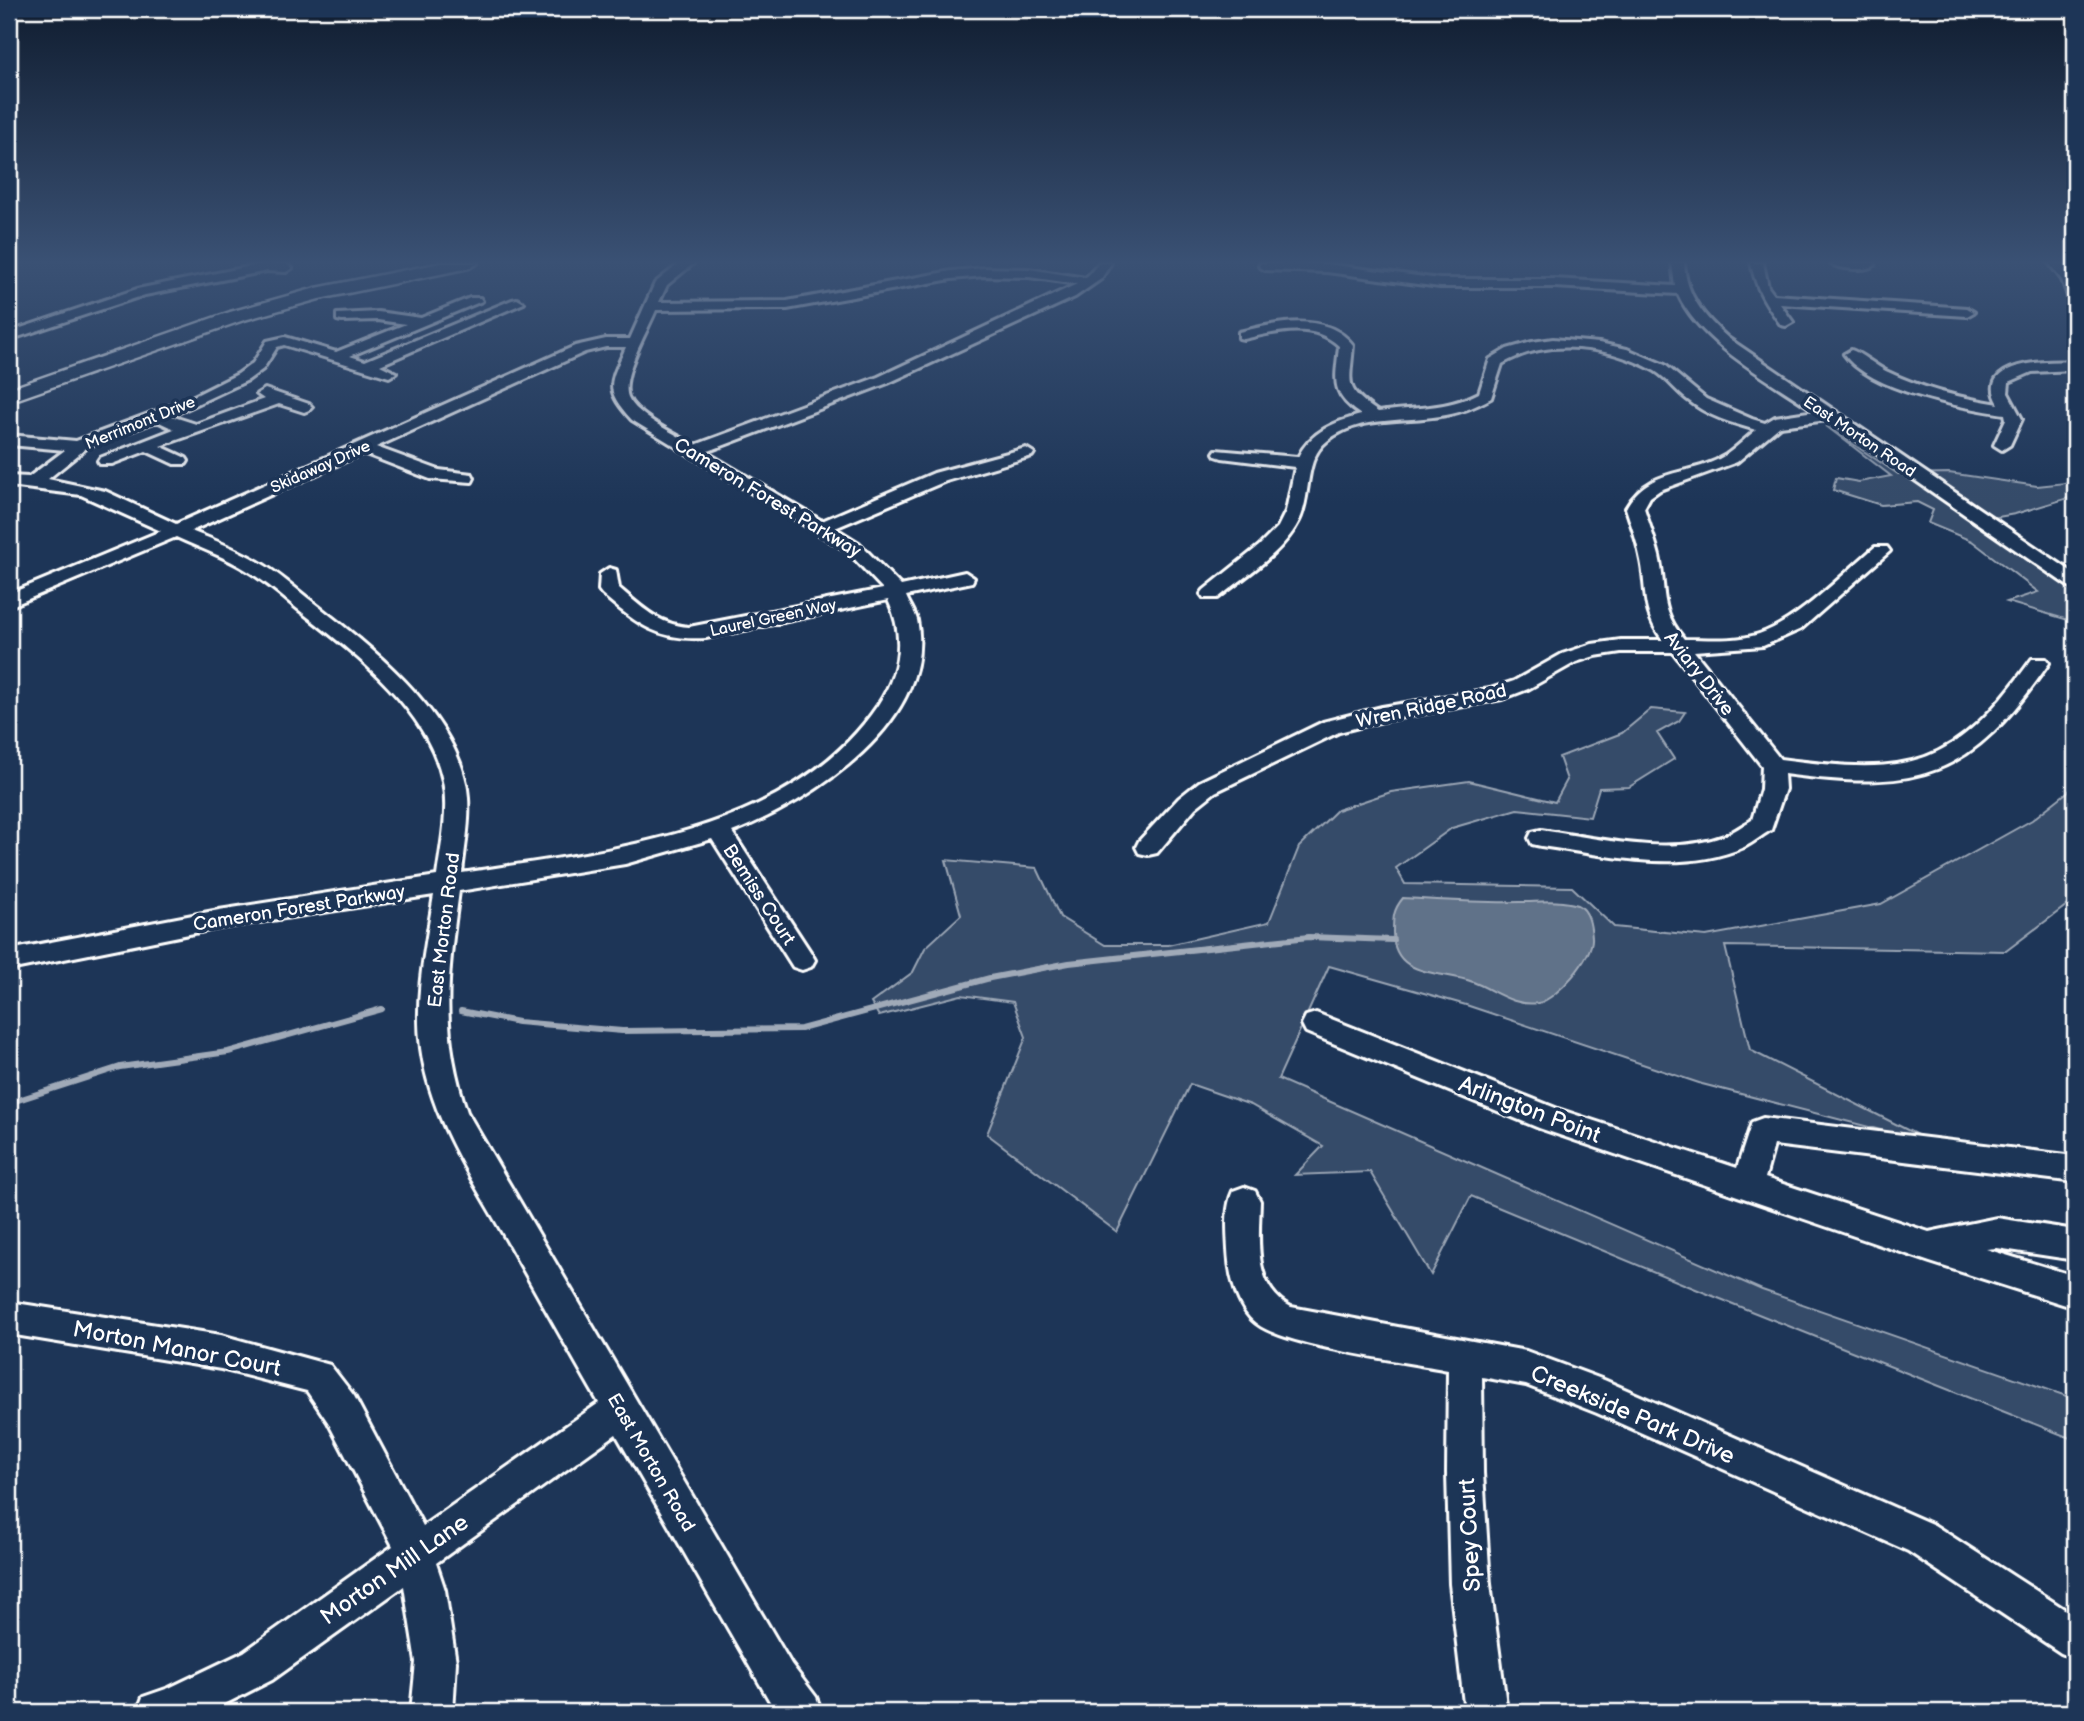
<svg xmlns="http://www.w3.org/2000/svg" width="2084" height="1721" font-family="'Balsamiq Sans',sans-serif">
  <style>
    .green { fill: #364b69; stroke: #9aa5b4; stroke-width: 2 }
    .water { fill: #617289; stroke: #a0aab8; stroke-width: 2 }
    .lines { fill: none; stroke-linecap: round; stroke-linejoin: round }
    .stream { stroke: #a0aab8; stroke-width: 6 }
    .minor-casing { stroke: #fff; stroke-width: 6 }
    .highway-casing { stroke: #fff; stroke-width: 5 }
    .minor { fill: #1d3557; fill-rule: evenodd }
    .highway { fill: #1d3557; fill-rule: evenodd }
    .labels { text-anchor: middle; stroke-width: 7; stroke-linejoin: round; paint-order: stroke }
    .far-street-label { font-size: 16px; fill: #fff; stroke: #1d3557 }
    .street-label { font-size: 19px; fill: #fff; stroke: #1d3557 }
    .near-street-label { font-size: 23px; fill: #fff; stroke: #1d3557 }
  </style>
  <rect width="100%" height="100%" fill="#1d3557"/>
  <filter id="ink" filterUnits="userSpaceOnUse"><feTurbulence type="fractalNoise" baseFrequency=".0143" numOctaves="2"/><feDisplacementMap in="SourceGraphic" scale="14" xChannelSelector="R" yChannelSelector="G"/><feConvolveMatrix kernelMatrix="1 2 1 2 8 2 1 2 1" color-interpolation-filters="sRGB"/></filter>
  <g filter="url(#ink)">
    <g class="green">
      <polygon points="1826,426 1898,474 1949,473 2037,486 2075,482 2075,496 2015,514 1975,521 2075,593 2075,622 2007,602 2038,592 1972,541 1928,523 1933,510 1917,502 1881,505 1833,490 1836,478 1859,482 1891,476"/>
      <polygon points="1651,709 1685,712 1679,721 1657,733 1674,759 1629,787 1599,788 1590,817 1517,809 1452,828 1396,868 1405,884 1572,887 1614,927 1706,936 1881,904 2032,820 2075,786 2075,899 2006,951 1725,946 1750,1050 1935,1144 1702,1084 1466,1005 1329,966 1278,1079 1762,1290 2075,1399 2075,1440 1703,1292 1471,1196 1431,1275 1370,1172 1295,1175 1323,1146 1251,1105 1190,1084 1117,1232 987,1134 1026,1037 1013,1002 961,995 879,1016 871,1003 913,972 925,948 961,915 946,860 1037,868 1060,917 1105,945 1168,945 1269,922 1299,847 1337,810 1391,792 1469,781 1555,802 1567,780 1559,757 1622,733"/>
    </g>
    <path class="water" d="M1403,898C1441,900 1481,903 1520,902C1539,902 1559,899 1578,905C1589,910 1591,926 1592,937C1594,957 1556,1000 1538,1003C1514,1007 1494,990 1473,982C1441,970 1393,979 1393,932C1393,918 1393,910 1403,898Z"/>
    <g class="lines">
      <g class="stream">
        <polyline points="461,1011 518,1022 622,1031 801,1029 990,978 1069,963 1309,937 1393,940"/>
        <polyline points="9,1103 120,1067 228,1052 382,1009"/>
      </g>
      <g class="minor-casing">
        <g id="minor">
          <polygon points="267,263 286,264 292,268 286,272 267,271 145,295 9,340 9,332 137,289"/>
          <path d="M680,263H694L667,285L659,302L787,301L951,271L984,268L1029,269L1086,278L1099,263H1111L1101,279L1075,297L888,383L706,452L822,521L934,473L1026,448L1034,453L1032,456L946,481L835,528L859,543L901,586L965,572L974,578L972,582L906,596C909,604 915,612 917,620C938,721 811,802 732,832L811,953L815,960L811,967L802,970L793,967L712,839L625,864L459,891C448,973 439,1031 467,1112L791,1664L816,1697L822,1712H776L616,1434L436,1563L445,1590L456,1662L453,1712H411L416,1662L404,1586L272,1680L209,1712H137L143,1697L169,1688L244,1652L393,1546L328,1422L307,1391L221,1369L9,1334V1302L221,1335L330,1365L354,1396L423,1526L599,1403C566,1346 534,1289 502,1232C469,1174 430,1116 421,1048C414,997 426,945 434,895L219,928L9,970V950L219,910L437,876C441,846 449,812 443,781C428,710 358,656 303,613C285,599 268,583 248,571C226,557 200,548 176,537L9,607V594L161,531L81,495L9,486V476L29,477L65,450L9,445V435L76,441L188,399L238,374L253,363L267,341L285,337L336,352L406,324L378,320L342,321L337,320V314L378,312L421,318L470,298H480L482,301L350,356L365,361L512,300L517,299L524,303L380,365L396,373L389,377L284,345L277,347L263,369L248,380L171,416L196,424L264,399L257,394L265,389L309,404L312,407L309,410L304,412L279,404L160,446L186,458L188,461L186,464H174L146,451L112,464H100L98,461L100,458L174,429L157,421L89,446L48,479L105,491L176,524L575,346L606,339H630L655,283ZM984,276L1029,277L1077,284L878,377L695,445C677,435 636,416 628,397C620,377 648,330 656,310L787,309L951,279ZM606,347H626C610,384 603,388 632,420L847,551L883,589L689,627C659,625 641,607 619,588L616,570L609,568L600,574L599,590L602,594C637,624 658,641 706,638L888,600C905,636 900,672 878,705C790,836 603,851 462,873C465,843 472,812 466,783C450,709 371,647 314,603C296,589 278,573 259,562C237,549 214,540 191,531L363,453L430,479L472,482L474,478L472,474L439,470L376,447L585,352Z"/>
          <path d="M1261,263L1327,264L1440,279H1554L1675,286L1672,263H1684C1686,296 1704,317 1728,338L2075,574V588L2068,586L1828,420L1780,426L1737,462L1660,490L1650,497L1644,508C1649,524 1655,540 1659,556C1667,592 1658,607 1684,639C1708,639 1736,642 1759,634C1797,622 1843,574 1875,547H1887L1890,551L1801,629L1763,646L1694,651L1780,759C1911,776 1952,770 2032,659H2046L2049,663C1969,779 1921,792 1784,774L1785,789L1771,830C1762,835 1754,842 1744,847C1680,875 1607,855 1541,846L1532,844L1529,838L1532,832L1541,830C1599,838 1668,857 1724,836C1734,832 1743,825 1752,820L1761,789L1762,766L1673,652H1621L1595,656L1576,662L1528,689L1502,699L1382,721L1339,732L1215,792L1195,808L1157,853L1148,855L1139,853L1136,847L1139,841L1179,798L1199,782L1323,722L1382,707L1490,689L1514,681L1562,654L1592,644L1621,640H1663C1640,610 1648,589 1640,556C1637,540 1631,524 1626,508C1651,465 1689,478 1726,455C1736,448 1746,438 1756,430C1732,423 1707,416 1688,400C1676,391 1668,379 1655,371C1610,346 1547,337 1502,364L1491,398C1477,406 1463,412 1446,415C1407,423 1360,414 1327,441C1303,460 1312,495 1299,521C1283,553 1245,576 1218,598H1204L1201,594L1204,590L1259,546L1278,527L1286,511L1295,467L1222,458L1216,456L1214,453L1216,450L1298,457C1311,431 1335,422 1361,415C1329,393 1336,380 1339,346C1313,321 1275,332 1244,339L1239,338V332C1276,323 1326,311 1353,345C1350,386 1343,387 1378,412C1414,407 1446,410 1479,393L1490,359L1507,349L1532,342L1553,339L1599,343L1627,349L1665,365L1706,399L1752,419L1765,423L1775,417L1815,411C1770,380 1701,345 1678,294L1554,287H1440L1327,272L1265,270L1259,266Z"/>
          <path d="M1751,263H1763L1768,287L1774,295L1967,308L1974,312L1967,316L1780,304L1793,322L1786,326L1781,325C1765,302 1757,292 1751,263Z"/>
          <path d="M1830,263H1874L1875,265C1866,272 1839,269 1830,263Z"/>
          <path d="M2049,263H2062C2072,277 2075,283 2075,300L2069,299L2062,280Z"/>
          <path d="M1851,350C1859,352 1877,367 1888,372C1923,389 1960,398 1999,404C1973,361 2051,360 2075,362V370L2032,372L2009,382L2008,393L2022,419L2010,445L2002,450L1994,445L2006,419L2005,414C1962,408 1869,390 1844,354Z"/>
          <polygon points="1316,1013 1558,1109 1737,1168 1752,1122 1763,1118 2075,1156 2075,1182 1774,1145 1765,1178 1929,1232 1997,1218 2075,1230 2075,1260 1997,1248 1986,1249 2075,1276 2075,1308 1930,1262 1539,1128 1306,1032 1302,1024 1306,1016"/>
          <path d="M1244,1187L1255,1191L1260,1201C1259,1238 1252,1287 1291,1307L1526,1351L1604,1380L1934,1525L2075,1616V1659L2061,1653L1908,1551L1597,1413L1526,1385L1482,1377L1483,1473L1490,1584L1507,1712H1465L1450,1584L1447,1473L1448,1370C1405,1361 1286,1347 1256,1323C1236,1307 1229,1273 1228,1249C1227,1230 1225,1208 1233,1191Z"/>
        </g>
      </g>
      <g class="highway-casing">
        <polygon id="highway" points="441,263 478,263 469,268 319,299 244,320 9,402 9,389 230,312 316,288"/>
      </g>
      <use href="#minor" class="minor"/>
      <use href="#highway" class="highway"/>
    </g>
  </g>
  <linearGradient id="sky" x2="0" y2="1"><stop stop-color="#101d30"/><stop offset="0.52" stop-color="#3a5174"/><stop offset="1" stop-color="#3a5174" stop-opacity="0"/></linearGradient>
  <rect width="2084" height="504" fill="url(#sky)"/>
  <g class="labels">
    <g class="far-street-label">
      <text transform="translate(140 422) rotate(-22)" y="6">Merrimont Drive</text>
      <text transform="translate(1860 436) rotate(34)" y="6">East Morton Road</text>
      <text transform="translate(320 466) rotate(-24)" y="6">Skidaway Drive</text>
      <text transform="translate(773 617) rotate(-12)" y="6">Laurel Green Way</text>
    </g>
    <g class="street-label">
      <text transform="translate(768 497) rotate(31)" y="7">Cameron Forest Parkway</text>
      <text transform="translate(1700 673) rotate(52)" y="7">Aviary Drive</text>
      <text transform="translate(1431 705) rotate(-12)" y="7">Wren Ridge Road</text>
      <text transform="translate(760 894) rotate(57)" y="7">Bemiss Court</text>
      <text transform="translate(299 907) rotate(-9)" y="7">Cameron Forest Parkway</text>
      <text transform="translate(443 930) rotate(-83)" y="7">East Morton Road</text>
      <text transform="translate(652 1462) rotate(60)" y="7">East Morton Road</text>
    </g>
    <g class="near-street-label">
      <text transform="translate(1530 1109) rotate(21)" y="8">Arlington Point</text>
      <text transform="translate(177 1348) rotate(11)" y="8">Morton Manor Court</text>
      <text transform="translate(1633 1414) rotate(23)" y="8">Creekside Park Drive</text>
      <text transform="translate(1469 1535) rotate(-93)" y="8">Spey Court</text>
      <text transform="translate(394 1569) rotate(-35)" y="8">Morton Mill Lane</text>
    </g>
  </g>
  <rect width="2084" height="1721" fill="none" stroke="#1d3557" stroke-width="35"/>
  <rect x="18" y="18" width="2049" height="1686" fill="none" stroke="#fff" stroke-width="2.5" filter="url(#ink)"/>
</svg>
